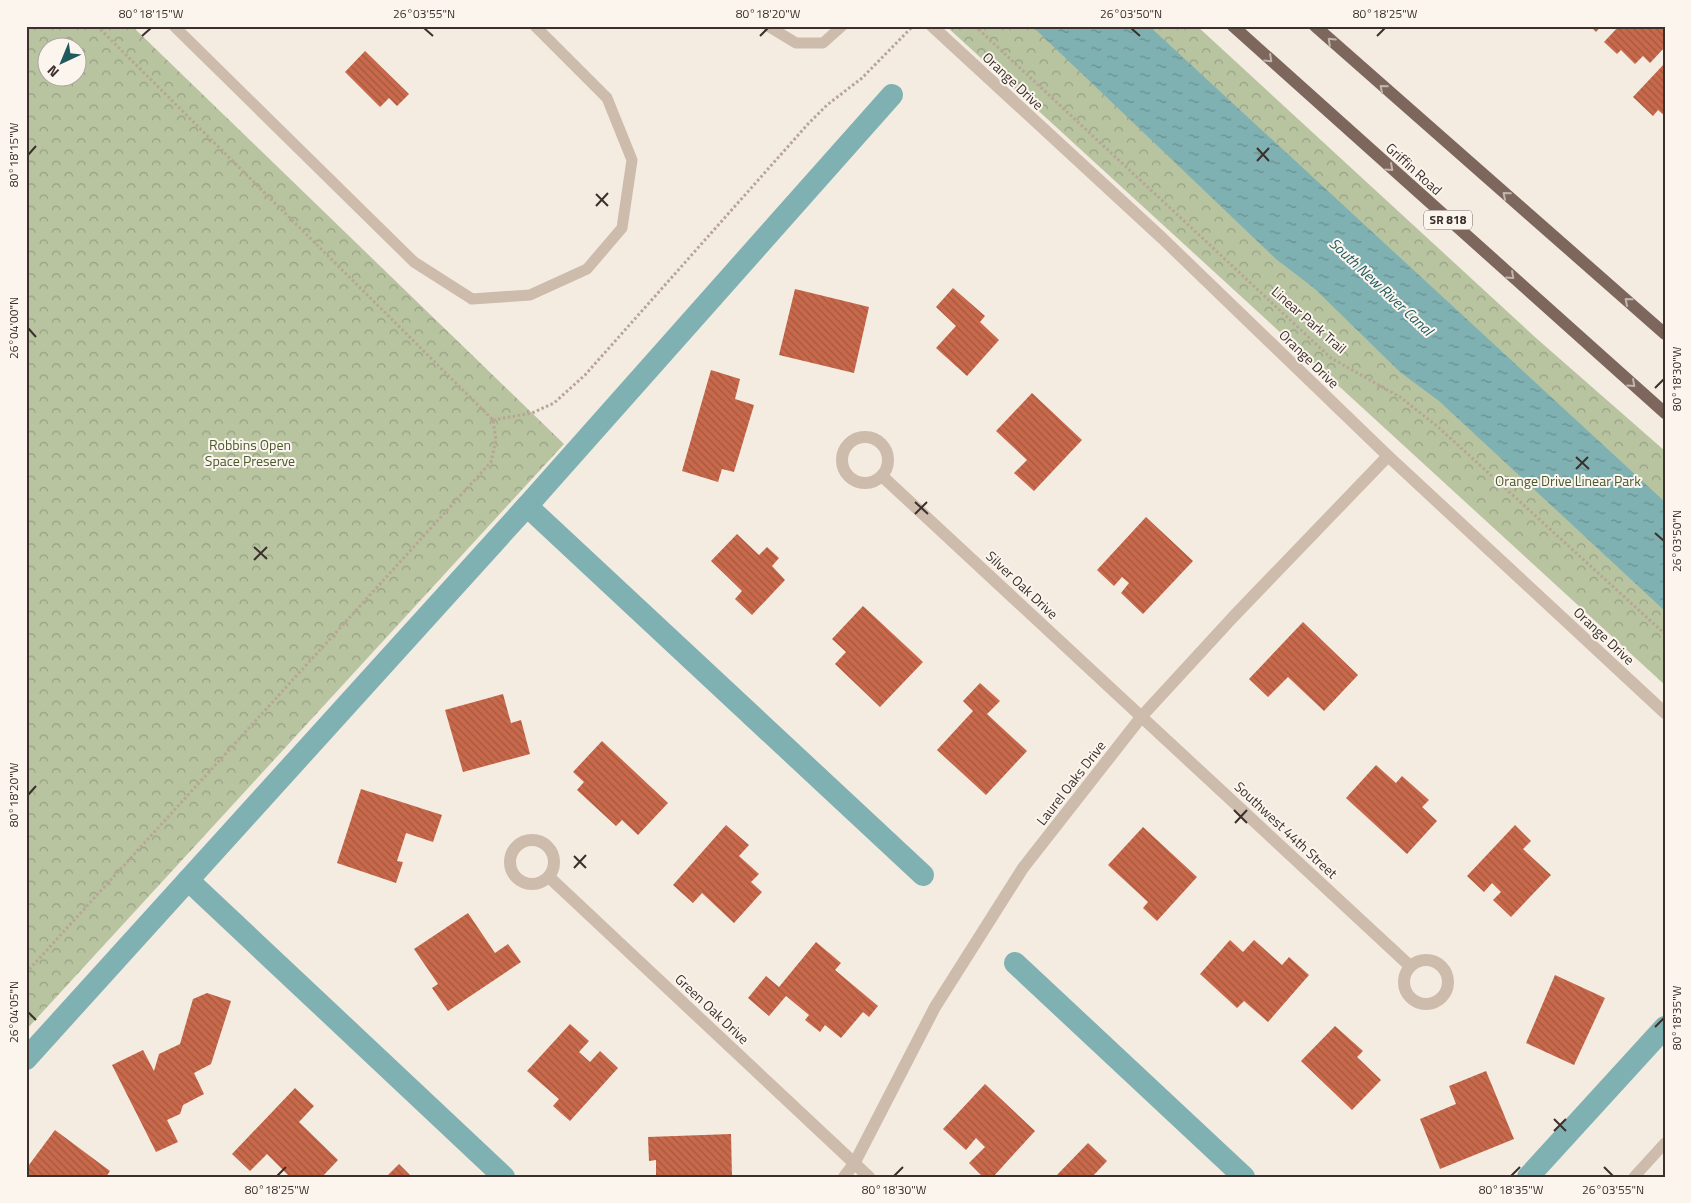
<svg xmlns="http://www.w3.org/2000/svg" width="1691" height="1203" font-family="'Titillium Web',sans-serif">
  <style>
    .forest { fill: url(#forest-crowns); fill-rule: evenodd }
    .water { fill: url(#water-ripples) }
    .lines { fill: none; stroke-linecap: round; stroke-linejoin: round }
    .canal { stroke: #7fb0b2; stroke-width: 22 }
    .building { fill: url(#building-back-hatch) }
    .path { stroke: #b9a596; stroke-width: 3; stroke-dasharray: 2.5 2.5; stroke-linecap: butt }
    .service { stroke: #cdbbac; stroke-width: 11 }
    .minor { stroke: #cdbbac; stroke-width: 12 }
    .tertiary { stroke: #cdbbac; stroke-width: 12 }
    .primary { stroke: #7d675c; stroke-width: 12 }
    .oneway { stroke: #c2b5ac }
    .ticks { fill: none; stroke: #3b302b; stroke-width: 2 }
    .labels { text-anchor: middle; stroke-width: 4; stroke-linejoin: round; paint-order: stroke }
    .shield { fill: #fbf5ee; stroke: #756b66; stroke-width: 1 }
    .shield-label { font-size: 12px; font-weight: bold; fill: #3b302b }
    .street-label { font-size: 14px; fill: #3b302b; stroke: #fbf5ee }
    .park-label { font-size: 14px; fill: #4a5a2e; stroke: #fbf5ee }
    .water-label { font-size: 15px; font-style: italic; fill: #1f5a5e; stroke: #fbf5ee }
    .neatline { fill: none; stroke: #3b302b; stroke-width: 2 }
    .ticks-label { font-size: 12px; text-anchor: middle; fill: #3b302b }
  </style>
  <defs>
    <pattern id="forest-crowns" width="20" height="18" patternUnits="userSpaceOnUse" patternTransform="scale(1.25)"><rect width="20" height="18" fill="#b8c4a0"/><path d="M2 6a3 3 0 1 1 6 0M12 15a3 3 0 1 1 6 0" fill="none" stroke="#97a083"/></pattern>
    <pattern id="water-ripples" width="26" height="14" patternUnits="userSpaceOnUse" patternTransform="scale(1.25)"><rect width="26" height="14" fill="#7fb0b2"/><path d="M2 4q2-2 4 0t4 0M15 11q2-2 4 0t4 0" fill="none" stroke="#699091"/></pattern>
    <pattern id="building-back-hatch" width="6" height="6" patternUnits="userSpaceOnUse" patternTransform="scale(1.25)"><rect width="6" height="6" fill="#c8694b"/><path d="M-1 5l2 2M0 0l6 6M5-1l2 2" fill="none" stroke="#a4573f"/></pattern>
  </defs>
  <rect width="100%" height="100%" fill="#f4ebe1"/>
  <g class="forest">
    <path d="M26,26H132L564,444L26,1030ZM48,48H78V78H48Z"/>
    <polygon points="946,26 1197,26 1536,338 1665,451 1665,685"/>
  </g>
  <polygon class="water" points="1032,26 1149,26 1665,502 1665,611 1439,401 1400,372 1315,289 1276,259"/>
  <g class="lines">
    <g class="canal">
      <polyline points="892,95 527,506 923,875"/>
      <polyline points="188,880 504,1177"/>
      <polyline points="1015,963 1244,1177"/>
      <polyline points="26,1059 527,506"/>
      <polyline points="1528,1177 1665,1027"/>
    </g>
  </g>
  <g class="building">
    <polygon points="1590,26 1601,26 1596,32"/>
    <polygon points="1619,26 1665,26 1665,47 1650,63 1643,56 1635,64 1621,50 1617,54 1604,42"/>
    <polygon points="365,51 409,94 397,106 389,98 380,107 345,72"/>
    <polygon points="1665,63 1665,116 1658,110 1653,116 1633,97"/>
    <polygon points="953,288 985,316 980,322 999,340 967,376 936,348 956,326 936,307"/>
    <polygon points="795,289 869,307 854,373 779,355"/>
    <polygon points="711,370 740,379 735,399 754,405 734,472 722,469 718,482 682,471"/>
    <polygon points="1032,393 1082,440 1034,491 1014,473 1027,460 996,431"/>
    <polygon points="1146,517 1193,561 1143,614 1121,593 1129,583 1122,577 1114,586 1097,570"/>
    <polygon points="737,534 759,555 767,547 779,558 772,566 785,580 752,615 735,599 742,591 711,561"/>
    <polygon points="863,606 923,662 880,707 835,664 846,652 832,639"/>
    <polygon points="1303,622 1358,675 1324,711 1288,677 1268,697 1249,679"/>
    <polygon points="980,683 1000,701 987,714 1027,751 986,795 937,750 973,711 963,701"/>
    <polygon points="503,694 511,723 521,720 530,754 463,772 445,710"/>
    <polygon points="602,741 668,803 638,835 622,820 616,826 577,790 584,782 573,772"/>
    <polygon points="1376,765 1396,783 1402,776 1429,800 1422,807 1437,821 1407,854 1346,798"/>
    <polygon points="361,789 442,815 433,842 406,833 397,861 403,862 396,883 337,863"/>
    <polygon points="726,825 749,845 739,856 759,874 751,882 762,892 734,923 702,893 693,903 673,885"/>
    <polygon points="1515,825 1531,841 1523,849 1551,875 1511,917 1493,900 1501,892 1492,883 1484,892 1467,876"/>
    <polygon points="1143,827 1197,877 1157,921 1143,908 1148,902 1108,865"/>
    <polygon points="468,913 495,953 508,944 521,962 448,1011 432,988 438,984 414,949"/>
    <polygon points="1230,940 1243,952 1254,940 1282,965 1289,957 1309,975 1268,1022 1244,1001 1237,1008 1200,974"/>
    <polygon points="816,942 841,963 835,970 878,1006 869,1017 863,1012 841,1038 825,1025 820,1032 805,1020 809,1015 786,996 769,1016 748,998 766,976 779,987"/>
    <polygon points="1555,975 1605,998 1574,1065 1526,1043"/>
    <polygon points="207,993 231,1001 211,1064 194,1073 204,1094 183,1105 180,1114 167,1120 178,1142 156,1152 112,1065 143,1050 154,1071 159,1054 180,1044 193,999"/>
    <polygon points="570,1024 589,1041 579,1052 590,1062 600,1051 618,1068 570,1121 553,1106 559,1099 527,1071"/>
    <polygon points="1335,1026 1363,1051 1357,1057 1381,1080 1352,1110 1301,1061"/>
    <polygon points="1486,1071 1514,1139 1440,1169 1420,1119 1456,1104 1449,1086"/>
    <polygon points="985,1084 1035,1131 993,1177 983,1177 969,1163 985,1147 976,1138 966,1150 943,1129"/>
    <polygon points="295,1088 314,1106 299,1122 338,1160 322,1177 290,1177 267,1154 250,1171 232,1154"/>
    <polygon points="55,1130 110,1171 106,1177 26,1177 26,1169"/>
    <polygon points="731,1134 732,1177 656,1177 656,1160 649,1161 648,1137"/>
    <polygon points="1088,1143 1107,1161 1092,1177 1055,1177"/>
    <polygon points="399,1164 412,1177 386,1177"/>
  </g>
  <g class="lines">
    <g class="path">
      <polyline points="975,26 1331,358 1400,397 1437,426 1665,634"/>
      <polyline points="493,420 532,413 554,403 585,375 808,124 827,105 862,78 913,26"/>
      <polyline points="26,973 491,462 496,440 493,420 97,26"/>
    </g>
    <g class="service">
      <polyline points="174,26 414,262 472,299 530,295 587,269 622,228 632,160 607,98 535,26"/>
      <polyline points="768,26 796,43 823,43 842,26"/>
      <polyline points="1634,1177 1665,1143"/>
    </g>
    <g class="minor">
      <circle cx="865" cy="460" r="23"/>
      <polyline points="882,476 1410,966"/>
      <circle cx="532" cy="862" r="22"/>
      <polyline points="549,877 869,1177"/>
      <circle cx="1426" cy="982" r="22"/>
      <polyline points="844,1177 854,1164 935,1007 1023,868 1142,716 1234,616 1388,456"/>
    </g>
    <polyline class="tertiary" points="932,26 1162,238 1388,456 1665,713"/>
    <g class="primary">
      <polyline points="1233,26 1665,413"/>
      <polyline points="1315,26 1665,334"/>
    </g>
  </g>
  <defs><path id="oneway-chevron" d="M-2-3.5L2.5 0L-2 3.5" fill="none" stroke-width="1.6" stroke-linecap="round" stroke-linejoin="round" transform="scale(1.25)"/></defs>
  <g class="oneway">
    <use href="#oneway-chevron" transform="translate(1331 41) rotate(-137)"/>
    <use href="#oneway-chevron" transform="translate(1269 59) rotate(43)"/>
    <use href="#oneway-chevron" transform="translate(1383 88) rotate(-139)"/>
    <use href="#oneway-chevron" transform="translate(1390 168) rotate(42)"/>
    <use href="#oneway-chevron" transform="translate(1506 195) rotate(-139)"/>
    <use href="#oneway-chevron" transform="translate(1511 276) rotate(42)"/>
    <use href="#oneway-chevron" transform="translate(1628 301) rotate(-139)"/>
    <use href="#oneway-chevron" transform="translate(1632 384) rotate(42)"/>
  </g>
  <path class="ticks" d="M424,28L433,36M1131,28L1140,36M142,36L151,28M760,36L768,28M1377,36L1385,28M1257,148L1269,161M28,155L36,146M1257,161L1269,148M596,194L608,206M596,206L608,193M28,328L36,337M1655,388L1664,379M1576,457L1589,469M1576,469L1588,457M915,502L928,514M915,514L927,502M1655,533L1664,541M254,547L267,559M254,560L267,547M28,795L36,786M1234,810L1247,823M1235,823L1247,810M574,856L586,868M574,868L586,855M28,1012L36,1020M1655,1027L1664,1018M1554,1119L1566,1131M1554,1131L1566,1119M1604,1167L1613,1176M277,1176L286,1167M894,1176L903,1167M1511,1176L1520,1167"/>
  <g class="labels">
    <rect class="shield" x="1424" y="210.5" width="48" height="19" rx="4"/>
    <g class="shield-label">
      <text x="1448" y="224">SR 818</text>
    </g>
    <g class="street-label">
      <text transform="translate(1013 81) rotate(43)" y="5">Orange Drive</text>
      <text transform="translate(1414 169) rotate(42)" y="5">Griffin Road</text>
      <text transform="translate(1309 320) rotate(41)" y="5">Linear Park Trail</text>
      <text transform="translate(1309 359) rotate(44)" y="5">Orange Drive</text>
      <text transform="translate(1022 585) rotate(43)" y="5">Silver Oak Drive</text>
      <text transform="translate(1604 636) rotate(43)" y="5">Orange Drive</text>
      <text transform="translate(1071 783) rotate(-52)" y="5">Laurel Oaks Drive</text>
      <text transform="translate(1286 830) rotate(43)" y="5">Southwest 44th Street</text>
      <text transform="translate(712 1009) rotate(43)" y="5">Green Oak Drive</text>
    </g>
    <g class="park-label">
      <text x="250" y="450">Robbins Open<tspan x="250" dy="16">Space Preserve</tspan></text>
      <text x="1568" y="486">Orange Drive Linear Park</text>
    </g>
    <g class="water-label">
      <text transform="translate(1381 287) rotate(43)" y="5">South New River Canal</text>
    </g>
  </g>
  <rect width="1691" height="1203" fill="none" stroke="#fbf5ee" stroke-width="55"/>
  <g transform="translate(62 62) rotate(224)"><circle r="24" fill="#fbf5ee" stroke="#aea6a0"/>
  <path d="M0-4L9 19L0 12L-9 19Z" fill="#1f5a5e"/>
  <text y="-8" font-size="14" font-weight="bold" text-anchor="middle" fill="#3b302b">N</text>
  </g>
  <rect x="28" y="28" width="1636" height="1148" class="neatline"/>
  <g class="ticks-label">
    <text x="151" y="18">80°18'15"W</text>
    <text x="424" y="18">26°03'55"N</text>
    <text x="768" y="18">80°18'20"W</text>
    <text x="1131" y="18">26°03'50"N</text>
    <text x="1385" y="18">80°18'25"W</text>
    <text transform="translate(14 155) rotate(-90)" y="4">80°18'15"W</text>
    <text transform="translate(14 328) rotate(-90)" y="4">26°04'00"N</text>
    <text transform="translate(1677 379) rotate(-90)" y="4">80°18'30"W</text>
    <text transform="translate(1677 541) rotate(-90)" y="4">26°03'50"N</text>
    <text transform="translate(14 795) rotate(-90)" y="4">80°18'20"W</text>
    <text transform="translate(14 1012) rotate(-90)" y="4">26°04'05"N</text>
    <text transform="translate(1677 1018) rotate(-90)" y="4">80°18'35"W</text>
    <text x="277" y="1194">80°18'25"W</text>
    <text x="894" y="1194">80°18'30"W</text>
    <text x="1511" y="1194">80°18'35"W</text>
    <text x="1613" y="1194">26°03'55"N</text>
  </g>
</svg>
